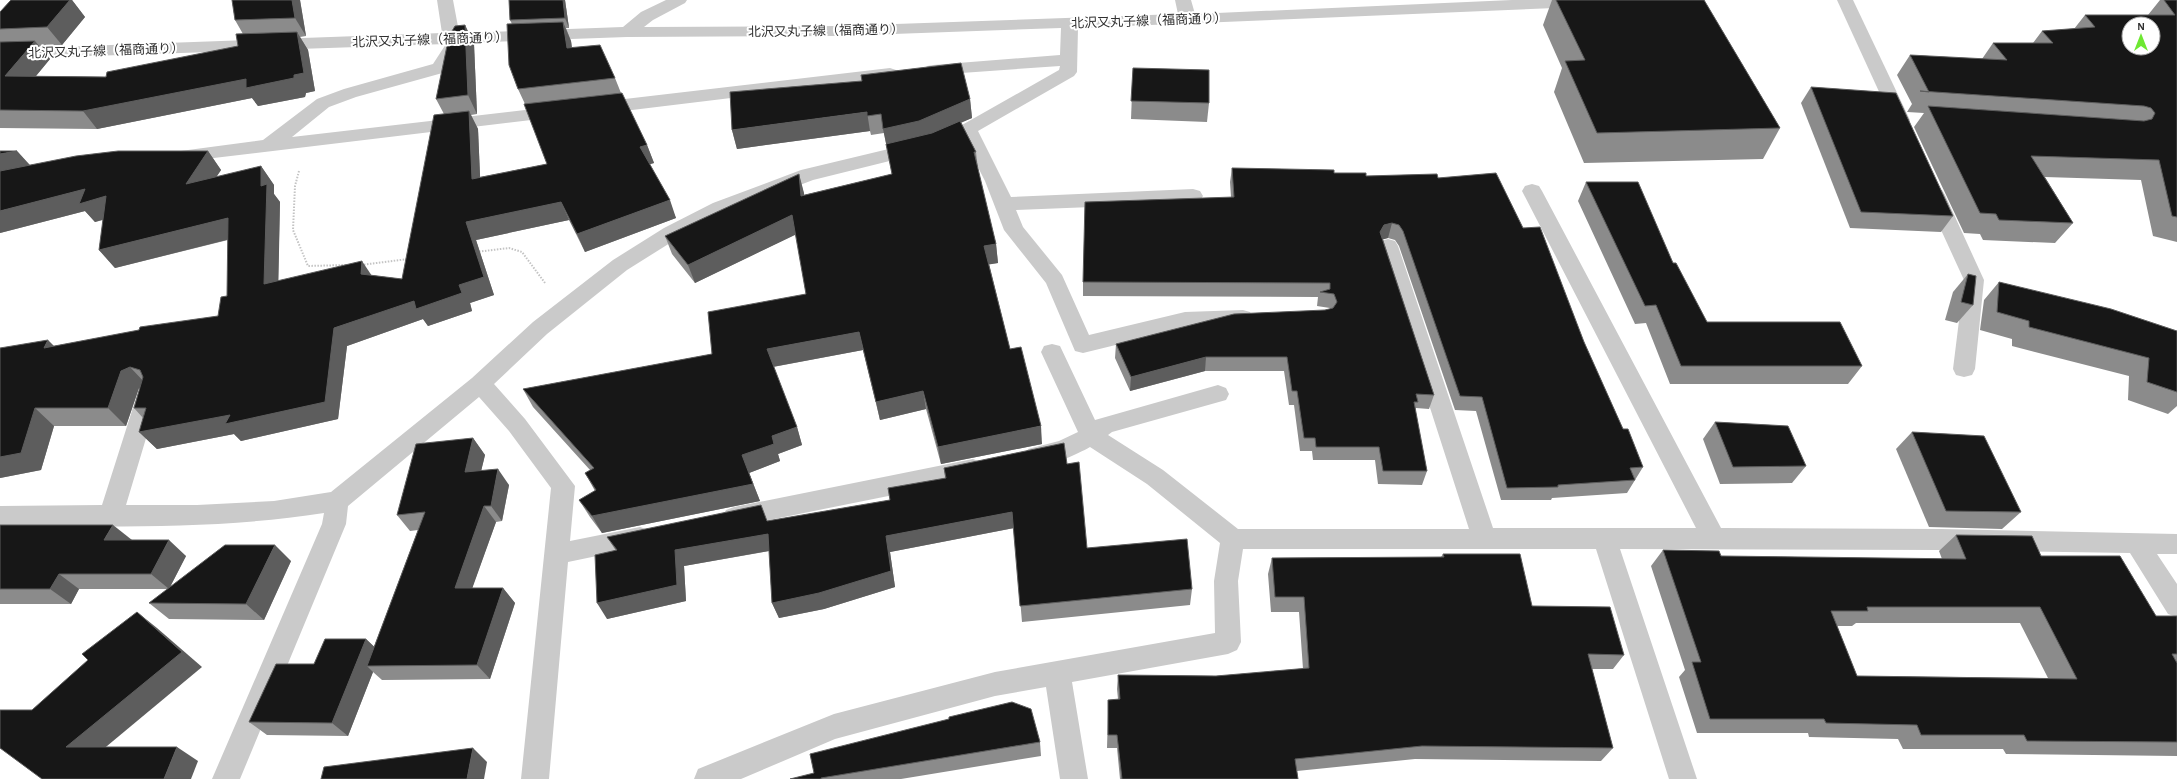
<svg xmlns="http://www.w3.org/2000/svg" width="2177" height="779" font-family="'Alegreya Sans','Noto Sans JP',sans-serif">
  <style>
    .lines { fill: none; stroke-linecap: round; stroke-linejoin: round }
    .path { stroke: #c4c4c4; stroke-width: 2; stroke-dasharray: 1.5 1.5; stroke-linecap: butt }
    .minor { fill: #cacaca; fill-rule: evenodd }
    .wall { fill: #8b8b8b; fill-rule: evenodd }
    .shaded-wall { fill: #5d5d5d }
    .building { fill: #171717; stroke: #5d5d5d; fill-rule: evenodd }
    .labels { text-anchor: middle; stroke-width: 4; stroke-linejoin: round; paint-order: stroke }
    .far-street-label { font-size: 13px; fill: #303030; stroke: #fff }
  </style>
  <rect width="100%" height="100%" fill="#fff"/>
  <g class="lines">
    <g class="path">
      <polyline points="299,171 295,186 293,230 308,266 346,265"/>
      <polyline points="476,252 509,248 522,252 545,283"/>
      <polyline points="361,265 408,259"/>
    </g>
    <g class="minor">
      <path d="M437,0H453L459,32L461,33L623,27L641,12L666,0H687L685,3L653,20L644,27L838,26L1178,14L1175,0H1191L1195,14L1512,0H1587L1588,2L1586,6L1580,7L1078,28L1077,72L1074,76L978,131L1011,197L1193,189L1200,191L1203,196L1200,201L1193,203L1016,210L1023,227L1062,275L1089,335L1185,312L1243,310L1250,312L1253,318L1250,324L1243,326L1185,328L1083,353L1075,351L1046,283L1004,230L985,181L963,138L934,150L813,180L727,213L678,238L627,270L547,334L494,384L525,419L575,486L570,541L640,527L649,530L652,537L649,544L640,547L568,562L549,779H521L551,488L509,431L479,397L348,506L346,524L240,779H212L322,524L324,513C217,530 108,526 0,526V506L102,505L137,395L140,389L148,386L156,389L159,395L126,505H197L274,501L331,492L472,378L533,322L613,260L664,228L713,203L801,170L922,141L962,125L1059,70L1060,66L933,75L927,74L924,70L927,66L933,65L1060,55L1061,28L838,36L627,37L463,43L446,72L356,97L329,107L292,137L559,106L565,108L568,112L565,116L180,162L173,160L171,156L173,152L263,140L317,99L344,89L433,64L446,44L0,59V49L442,33Z"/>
      <polygon points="1837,0 1853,0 1910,120 1907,124 1901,126 1895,124 1892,120"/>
      <polygon points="890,68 896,70 899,74 896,78 599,114 593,112 590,108 593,104 599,102"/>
      <path d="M1532,184L1539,186L1542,191L1721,528L1941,529L2177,534V554H2157L2177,584V617L2168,614L2130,553L1941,550L1620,549L1697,779H1669L1596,549H1243L1238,581L1241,642L1237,650L1228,654L1072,682L1088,779H1060L1046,687L995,696L835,739L741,779H694L698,769L834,714L995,672L1215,633L1214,581L1220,543L1147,484L1090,447C1074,456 1046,469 1028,463L1025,456L1028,449L1059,441L1078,432L1041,352L1044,346L1052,344L1060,346L1095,420L1218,385L1226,388L1229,394L1226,400L1112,432L1108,435L1163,470L1238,529H1469L1378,246L1381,241L1388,239L1395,241L1398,246L1493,528H1696L1522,191L1525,186Z"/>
      <polygon points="1935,188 1942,190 1945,195 1984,280 1975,369 1972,375 1964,377 1956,375 1953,369 1964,280 1925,195 1928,190"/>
      <polygon points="973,459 981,462 985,469 981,476 973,479 734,527 726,524 722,517 726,510 734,507"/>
    </g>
  </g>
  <g class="wall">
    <polygon points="11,0 72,0 85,17 62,45 40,46 50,59 36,76 106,77 238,46 243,34 235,20 232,0 300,0 306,36 300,37 308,50 315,91 306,93 305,97 258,106 252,98 97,129 0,128 0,12"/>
    <polygon points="509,0 565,0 569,28 566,28 571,41 572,47 615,78 621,93 647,145 654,163 650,164 676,218 585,252 569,220 476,240 494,295 470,303 472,311 428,326 423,319 347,346 338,419 241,441 234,434 157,449 139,432 143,418 134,408 140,388 139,388 126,426 54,426 41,470 0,478 54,346 218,316 227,296 228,240 115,268 99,250 103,220 95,222 85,211 0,233 17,151 30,165 208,151 221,170 216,177 261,166 274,185 274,194 280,202 278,281 371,275 402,279 444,114 436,99 465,25 474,44 477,114 471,115 478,129 480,177 547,164 525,104 518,89 512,24 510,20"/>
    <polygon points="1552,0 1704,0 1780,128 1763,159 1584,163 1554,92 1562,68 1543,25"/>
    <polygon points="2160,0 2177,0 2177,242 2153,236 2141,180 2045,177 2073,223 2055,243 1983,240 1980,234 1964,233 1914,127 1924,113 1907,112 1912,104 1897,75 1910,55 1982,59 1993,43 2033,43 2042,31 2074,29 2085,15 2148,15"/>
    <polygon points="1133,68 1209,103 1207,122 1131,119"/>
    <polygon points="1811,87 1953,216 1941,232 1850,228 1801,103"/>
    <polygon points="970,99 972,118 961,122 976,152 978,169 996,244 998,263 989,264 1010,349 1042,444 941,464 926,409 880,420 863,350 773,367 797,427 802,445 778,454 780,461 749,473 760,501 602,533 590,517 579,500 595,491 585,473 590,470 533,407 523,389 712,354 806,294 796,234 695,283 672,254 665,236 799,174 804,195 892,174 884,133 871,135 870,131 737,149 732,130"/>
    <polygon points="1232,168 1334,173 1366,176 1438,178 1523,228 1584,342 1623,429 1643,467 1627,493 1552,498 1551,500 1501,500 1476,411 1455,410 1399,246 1395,240 1388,238 1383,239 1434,395 1429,409 1416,408 1415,409 1427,471 1422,485 1378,484 1375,460 1313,460 1312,451 1300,451 1294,405 1289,405 1284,371 1205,371 1130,391 1115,358 1116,344 1325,310 1331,309 1330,308 1317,306 1318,297 1083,296 1083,282 1231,197 1230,182"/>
    <polygon points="1586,182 1673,263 1707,322 1862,366 1848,384 1670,384 1646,323 1635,324 1578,201"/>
    <polygon points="1968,274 1973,305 1957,323 1945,320 1953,292"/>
    <polygon points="1999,282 2177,331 2177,406 2168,414 2128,400 2129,376 2012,346 2012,339 1980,330 1984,300"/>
    <polygon points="1715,422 1806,466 1792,483 1720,484 1703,439"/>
    <polygon points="1912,432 2021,512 2002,529 1929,527 1896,449"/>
    <polygon points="473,438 485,455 481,471 509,485 502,521 496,522 472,588 503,588 515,603 490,679 382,680 373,672 348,736 267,735 249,722 314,664 366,639 374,647 418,530 410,531 397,515"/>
    <polygon points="1067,464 1087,548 1192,589 1190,605 1022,622 1014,528 890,552 895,587 824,609 779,618 772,603 769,551 684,566 686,601 607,619 616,551 607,537 767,521 890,500 945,478 944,468"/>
    <polygon points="0,525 132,540 186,556 170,587 291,561 264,620 169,619 149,603 168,589 79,589 71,604 0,604"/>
    <path d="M1956,535L2041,556L2156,616H2177V756L2006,754L2003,749H1903L1898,739L1809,737L1808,733H1697L1679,677L1685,670L1651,566L1663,550L1721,556L1942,559L1939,551ZM1856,623H2020L2048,678L1857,676L1837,626H1852Z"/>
    <polygon points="1443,554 1532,606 1624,655 1613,669 1592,669 1613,748 1601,761 1415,759 1297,771 1298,779 1120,779 1117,748 1107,748 1108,714 1118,699 1117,689 1118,675 1216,676 1303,669 1299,612 1271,612 1268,574 1272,558 1441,557"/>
    <polygon points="1040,742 1041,756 901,779 790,779"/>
  </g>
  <g class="shaded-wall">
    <polygon points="70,0 72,0 85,17 62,45 47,27"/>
    <polygon points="292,0 300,0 306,36 295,18"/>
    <polygon points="563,0 565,0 569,28 565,18"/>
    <polygon points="563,22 571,41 574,67 567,48"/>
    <polygon points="465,25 474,44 477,114 468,95"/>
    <polygon points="297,32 308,50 315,91 306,93 305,97 258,106 252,98 97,129 83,111"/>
    <polygon points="35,41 50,59 21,94 5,76"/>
    <polygon points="970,99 972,118 922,140 887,148 883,129"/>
    <polygon points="469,111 478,129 481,197 472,179"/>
    <polygon points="867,112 870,131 737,149 732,130"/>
    <polygon points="647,145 654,163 647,165 640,147"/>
    <polygon points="17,151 34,170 0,176 0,154"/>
    <polygon points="208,151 221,170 200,202 186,184"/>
    <polygon points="261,166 274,185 274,194 280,202 278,302 264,284 261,186"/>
    <polygon points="799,174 804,193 806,215 801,196"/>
    <polygon points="85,189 106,196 121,214 95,222 85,211 0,233 0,211"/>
    <polygon points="670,200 676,218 585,252 577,234"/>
    <polygon points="561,202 569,220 476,240 494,295 470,303 472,311 428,326 423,319 347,346 338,419 241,441 234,434 157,449 139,432 334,328 459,285 466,222"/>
    <polygon points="792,215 797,234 695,283 688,265"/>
    <polygon points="228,218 242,236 115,268 99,250"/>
    <polygon points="1392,223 1388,238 1381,240 1380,232 1384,225"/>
    <polygon points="996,244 998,263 986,265 984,246"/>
    <polygon points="362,261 374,279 361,274"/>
    <polygon points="859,332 863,350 772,367 767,349"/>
    <polygon points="48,340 66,358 44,348"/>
    <polygon points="1206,357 1205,371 1130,391 1131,377"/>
    <polygon points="130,367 147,385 139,388 126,426 108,408 121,371"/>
    <polygon points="923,391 926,409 880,420 876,402"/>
    <polygon points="35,408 54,426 41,470 0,478 0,457"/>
    <polygon points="1041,426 1042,444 941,464 938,447"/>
    <polygon points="797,427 802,445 778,454 780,461 749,473 760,501 602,533 592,516 772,436"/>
    <polygon points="473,438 485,455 477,488 465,472"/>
    <polygon points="498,469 509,485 502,521 491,506"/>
    <polygon points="484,506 496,522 467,603 455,588"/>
    <polygon points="1012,512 1014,528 890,552 895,587 824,609 779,618 772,603 886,536"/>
    <polygon points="113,525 132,540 123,556 104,540"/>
    <polygon points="768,534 774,550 684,566 686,601 607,619 597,603 675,550"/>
    <polygon points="169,540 186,556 169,589 151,574"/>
    <polygon points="275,545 291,561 264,620 246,604"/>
    <polygon points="59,574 79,589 71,604 50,589"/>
    <polygon points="503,588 515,603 490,679 477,665"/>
    <polygon points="137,612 157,628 202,667 89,761 66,747"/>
    <polygon points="366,639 381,653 367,666 373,672 348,736 332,723"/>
    <polygon points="177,747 198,761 191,779 164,779"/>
    <polygon points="473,748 487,762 484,779 467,779"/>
  </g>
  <g class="building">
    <polygon points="11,0 70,0 47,27 0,29 0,12"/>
    <polygon points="232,0 292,0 295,18 235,20"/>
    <polygon points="509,0 563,0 565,18 510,20"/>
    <polygon points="1556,0 1704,0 1780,128 1597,133 1565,61 1585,60"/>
    <path d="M2164,0H2177V217L2172,216L2159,160L2031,156L2073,223L1999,220L1996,214L1980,213L1928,106L2144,121L2152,119L2155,113L2151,108L2144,106L1920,91L1929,92L1910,55L2007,60L1993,43H2053L2042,31L2095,27L2085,15H2175ZM2129,24H2153V48H2129Z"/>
    <polygon points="563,22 567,48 600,45 615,78 518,89 509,65 507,24"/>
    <polygon points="465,25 468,95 436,99 449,36 455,26"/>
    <polygon points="297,32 304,73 294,75 294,78 246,88 246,79 83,111 0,110 0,42 35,41 5,76 106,77 107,72 238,46 236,34"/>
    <polygon points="961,63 970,99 919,121 883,129 881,114 867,116 867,112 732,130 730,92 862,81 861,75"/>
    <polygon points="1133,68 1209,70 1209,103 1131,101"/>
    <polygon points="1811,87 1896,93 1953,216 1861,212"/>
    <polygon points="622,93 647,145 640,147 670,200 577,234 561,202 466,222 484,277 459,285 462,293 416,309 414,301 334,328 325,402 225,424 230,415 139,432 146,408 134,408 143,377 140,370 130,367 121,371 108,408 35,408 21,453 0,457 0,348 48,340 44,348 139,330 140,327 218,316 221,297 227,296 228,218 99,250 106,196 79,204 85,189 0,211 0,171 76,156 118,151 208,151 186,184 261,166 261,186 267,184 264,284 362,261 361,274 402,279 434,115 469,111 472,179 547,164 524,104"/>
    <polygon points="960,121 976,152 974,152 996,244 984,246 1010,349 1021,347 1041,426 938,447 923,391 876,402 859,332 767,349 797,427 772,436 774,444 742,455 753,484 592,516 579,500 596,490 585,473 594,468 523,389 712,354 708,312 806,294 792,215 688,265 665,236 799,174 801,196 892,174 886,144 932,133"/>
    <polygon points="0,151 17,151 0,154"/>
    <polygon points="1232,168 1334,170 1334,173 1366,173 1366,176 1437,174 1438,178 1496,173 1523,228 1540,227 1584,342 1623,429 1628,429 1643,467 1630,468 1635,480 1558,485 1558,487 1507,488 1482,397 1460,396 1403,231 1399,225 1392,223 1384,225 1380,232 1434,395 1416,394 1418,402 1414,402 1427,471 1383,471 1379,447 1316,447 1315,438 1304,438 1297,391 1292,391 1287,357 1206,357 1131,377 1116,344 1234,314 1325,310 1333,308 1337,302 1334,294 1320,292 1330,289 1330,283 1083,282 1085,202 1234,197"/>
    <polygon points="1586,182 1638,182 1673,263 1676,263 1707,322 1840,322 1862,366 1681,366 1656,305 1645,306"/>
    <polygon points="1968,274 1976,276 1973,305 1961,302"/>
    <polygon points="1999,282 2111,309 2177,331 2177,392 2147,382 2149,358 2029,327 2029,321 1997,312"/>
    <polygon points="1715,422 1788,426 1806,466 1733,467"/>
    <polygon points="1912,432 1984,436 2021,512 1946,511"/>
    <polygon points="473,438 465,472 498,469 491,506 484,506 455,588 503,588 477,665 367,666 425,512 397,515 416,444"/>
    <polygon points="1064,443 1067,464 1079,462 1087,548 1187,539 1192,589 1020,606 1012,512 886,536 891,571 819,593 772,603 768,534 675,550 677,585 597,603 595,555 617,550 607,537 761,505 767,521 890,500 888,488 946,478 944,468"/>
    <polygon points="0,525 113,525 104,540 169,540 151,574 59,574 50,589 0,589"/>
    <path d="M1956,535L2032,536L2041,556H2120L2156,616H2177V654H2172L2177,663V742L2027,741L2024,735H1921L1917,725L1826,723L1824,719H1710L1692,662H1701L1663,550L1719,551L1721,556L1966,559ZM1867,607H2040L2077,679L1857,676L1831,611H1868Z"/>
    <polygon points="225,545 275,545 246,604 149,603"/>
    <polygon points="1443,554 1520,554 1532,606 1610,607 1624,655 1588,654 1613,748 1422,746 1295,759 1298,779 1122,779 1117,735 1108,735 1108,700 1120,699 1118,675 1216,676 1309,668 1304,597 1275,597 1272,558 1444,557"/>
    <polygon points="137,612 182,652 66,747 177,747 164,779 42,779 0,748 0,710 32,710 88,660 82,654"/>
    <polygon points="325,639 366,639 332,723 249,722 276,664 314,664"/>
    <polygon points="1012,702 1031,709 1040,742 821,778 821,779 790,779 814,773 810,754 949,719 949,717"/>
    <polygon points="473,748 467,779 321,779 324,767"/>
  </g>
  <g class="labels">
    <g class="far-street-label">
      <text transform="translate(1149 20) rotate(-2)" y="5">北沢又丸子線（福商通り）</text>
      <text transform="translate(826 30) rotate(-1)" y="5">北沢又丸子線（福商通り）</text>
      <text transform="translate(430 39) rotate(-2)" y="5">北沢又丸子線（福商通り）</text>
      <text transform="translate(106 50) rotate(-2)" y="5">北沢又丸子線（福商通り）</text>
    </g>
  </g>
  <g transform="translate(2141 36)"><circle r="19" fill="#ffffff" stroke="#acacac"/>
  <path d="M0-3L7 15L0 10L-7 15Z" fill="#6ee832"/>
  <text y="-6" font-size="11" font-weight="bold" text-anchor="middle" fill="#303030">N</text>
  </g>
</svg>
